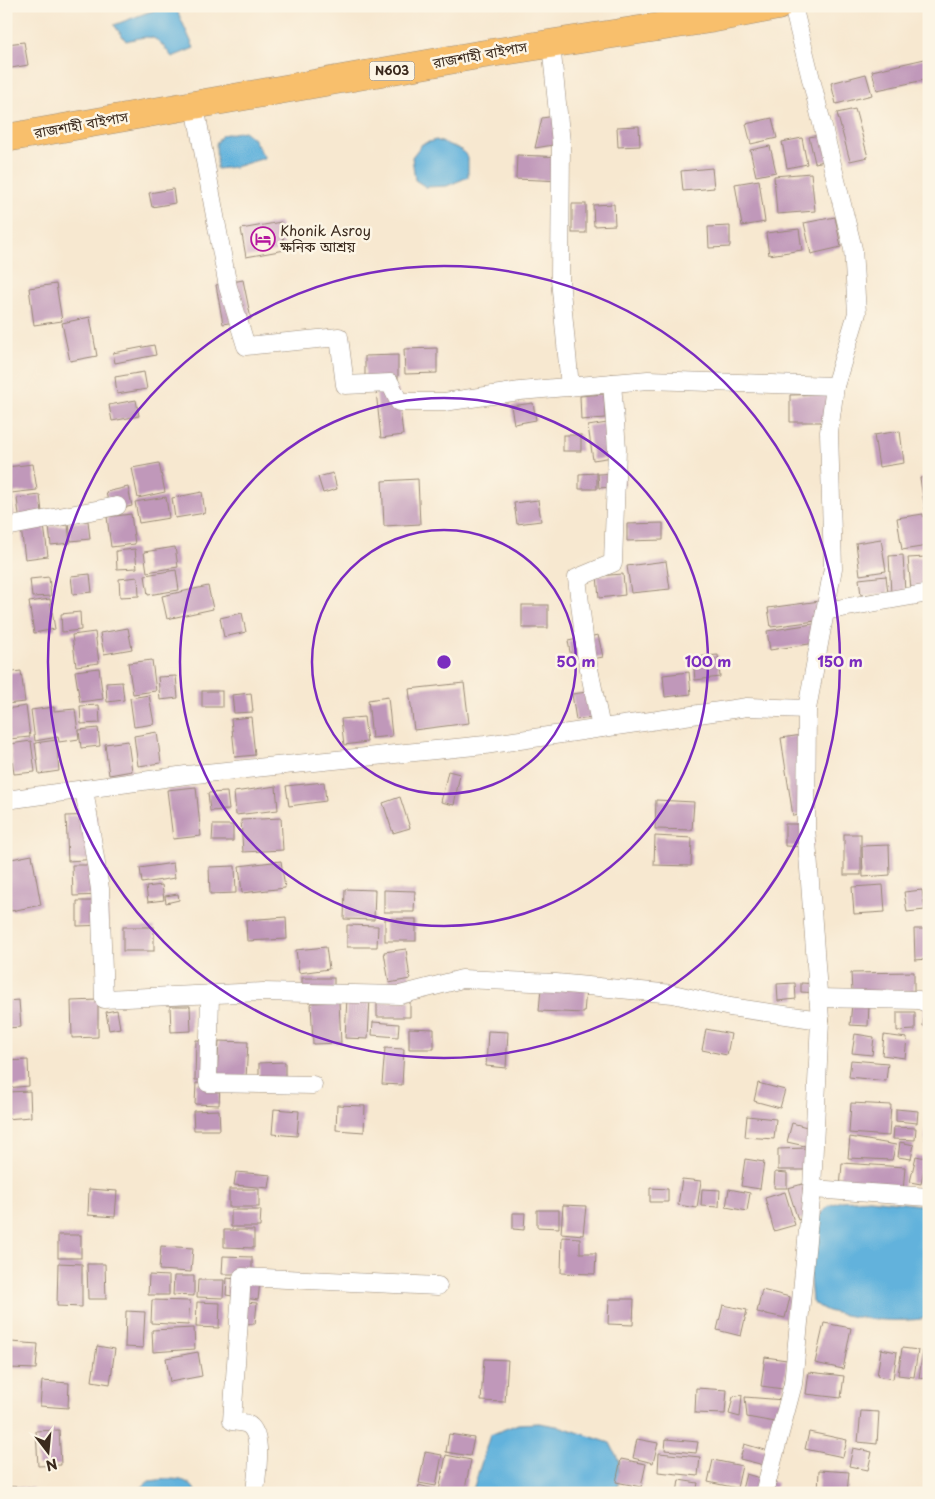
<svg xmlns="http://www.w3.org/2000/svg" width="935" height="1499" font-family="'Playpen Sans','Noto Sans Bengali',sans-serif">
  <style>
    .water { fill: #62b2dc; stroke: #4e6e7d }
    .building { fill: #c098ba }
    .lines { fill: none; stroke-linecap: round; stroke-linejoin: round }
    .minor-casing { stroke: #998977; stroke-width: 19 }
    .trunk-casing { stroke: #998977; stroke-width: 29 }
    .minor { stroke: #fff; stroke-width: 18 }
    .trunk { stroke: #f8bf6c; stroke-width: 28 }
    .ring { fill: none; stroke: #7b2cbf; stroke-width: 2.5 }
    .labels { text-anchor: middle; stroke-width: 5; stroke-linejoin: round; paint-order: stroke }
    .shield { fill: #fcf5e5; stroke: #75675a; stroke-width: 1 }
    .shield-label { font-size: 12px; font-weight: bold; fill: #3b2a1e }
    .street-label { font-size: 14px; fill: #3b2a1e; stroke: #fcf5e5 }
    .poi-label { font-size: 14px; fill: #3b2a1e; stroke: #fcf5e5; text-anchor: start }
    .centre { fill: #7b2cbf; stroke: #fcf5e5; stroke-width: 2.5 }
    .ring-label { font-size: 15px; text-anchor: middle; font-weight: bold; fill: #7b2cbf; stroke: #fcf5e5; stroke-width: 5; stroke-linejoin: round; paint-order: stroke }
  </style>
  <rect width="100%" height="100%" fill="#fcf5e5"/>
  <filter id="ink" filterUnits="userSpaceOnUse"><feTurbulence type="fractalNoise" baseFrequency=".02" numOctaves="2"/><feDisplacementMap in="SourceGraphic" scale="10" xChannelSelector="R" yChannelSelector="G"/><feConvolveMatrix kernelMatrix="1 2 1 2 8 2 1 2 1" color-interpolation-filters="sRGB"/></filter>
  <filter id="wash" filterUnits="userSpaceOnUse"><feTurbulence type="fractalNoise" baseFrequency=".0096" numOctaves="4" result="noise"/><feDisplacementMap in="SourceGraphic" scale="20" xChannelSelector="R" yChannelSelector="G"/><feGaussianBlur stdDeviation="1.12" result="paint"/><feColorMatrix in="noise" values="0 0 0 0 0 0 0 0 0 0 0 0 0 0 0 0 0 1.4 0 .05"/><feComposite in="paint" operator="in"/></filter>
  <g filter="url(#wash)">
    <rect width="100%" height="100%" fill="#f7e8d0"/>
    <g class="water">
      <path d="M168,6H175L194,48L172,57C155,35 154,34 126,41L114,25L146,13Z"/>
      <polygon points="244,131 253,138 265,158 234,167 217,169 216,144 222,135"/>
      <polygon points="436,140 460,149 468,157 468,177 447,186 426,187 415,180 412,157 422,144"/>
      <path d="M870,1199L929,1206V1318C896,1323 861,1320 828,1311C822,1309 817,1305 812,1301L810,1279L817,1218L828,1206L841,1201Z"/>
      <polygon points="539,1423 562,1427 610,1443 619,1461 618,1485 615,1493 472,1493 490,1435 518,1424"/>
      <path d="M167,1479C180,1479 191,1480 196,1493H135L149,1481Z"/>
    </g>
    <g id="blocks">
      <g class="building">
        <polygon points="24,42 28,65 6,69 6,44"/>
        <polygon points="929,58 929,79 877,90 872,71"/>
        <polygon points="866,74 872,95 836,104 831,83"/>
        <polygon points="855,109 868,157 850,161 837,113"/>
        <polygon points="555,116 559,144 535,148 542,118"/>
        <polygon points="772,118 777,138 751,144 746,124"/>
        <polygon points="639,126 640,146 618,147 617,127"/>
        <polygon points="829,133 835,159 815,163 809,137"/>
        <polygon points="802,138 807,164 787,168 782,142"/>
        <polygon points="770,146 776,172 756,176 750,150"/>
        <polygon points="517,155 564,157 563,181 516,179"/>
        <polygon points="712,168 714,188 683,191 681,171"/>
        <polygon points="811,173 815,211 777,214 774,176"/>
        <polygon points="759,180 765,222 742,226 735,184"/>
        <polygon points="173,189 175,203 152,207 149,193"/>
        <rect x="572" y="204" width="14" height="29"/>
        <polygon points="614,204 615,225 594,226 593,205"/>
        <polygon points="835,217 841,247 811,254 804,223"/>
        <polygon points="281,222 285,250 246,257 241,229"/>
        <polygon points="730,226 730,247 709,248 708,227"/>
        <polygon points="799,229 802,250 769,255 766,233"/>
        <polygon points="243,280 251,319 223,324 216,285"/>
        <polygon points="56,284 62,321 34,325 29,288"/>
        <polygon points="90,317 97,356 70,361 62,323"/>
        <polygon points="154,345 156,355 115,363 113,353"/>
        <polygon points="437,348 437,373 405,374 404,349"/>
        <polygon points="398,355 398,380 365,381 365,356"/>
        <polygon points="144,372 147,389 117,394 115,377"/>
        <polygon points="398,389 403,435 381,438 376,391"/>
        <polygon points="604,394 605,418 581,420 580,396"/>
        <polygon points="829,394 830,422 790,422 790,395"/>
        <polygon points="136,400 139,416 112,421 109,405"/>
        <polygon points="533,403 536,420 514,424 511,406"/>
        <polygon points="607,423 613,457 593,460 588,426"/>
        <polygon points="900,431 904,463 879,467 874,435"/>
        <rect x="563" y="435" width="18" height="16"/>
        <polygon points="159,463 165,492 138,498 132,468"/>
        <polygon points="33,464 37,490 11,493 7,467"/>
        <polygon points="333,473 337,489 323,493 318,477"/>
        <polygon points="597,473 597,489 579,489 579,474"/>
        <polygon points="624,473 625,486 599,488 598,474"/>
        <polygon points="929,477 929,509 925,510 920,478"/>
        <polygon points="418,479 420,524 384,526 382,481"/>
        <polygon points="128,487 132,506 110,511 106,492"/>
        <polygon points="202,492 205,513 175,518 172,498"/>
        <polygon points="11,494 14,520 6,521 6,495"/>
        <polygon points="40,495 43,521 20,524 17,498"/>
        <polygon points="166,497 169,518 139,523 135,502"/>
        <polygon points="538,500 541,521 517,524 514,503"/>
        <polygon points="131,514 135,544 111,547 107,517"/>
        <polygon points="923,514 928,546 902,550 897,518"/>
        <polygon points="88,521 90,539 71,541 69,523"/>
        <polygon points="663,523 663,540 627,541 627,524"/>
        <polygon points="44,525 48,556 25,559 21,528"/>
        <polygon points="68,525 70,543 51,545 49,527"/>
        <polygon points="881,539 886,571 860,575 856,543"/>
        <polygon points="175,547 178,567 147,572 144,552"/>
        <polygon points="135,549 137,568 117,569 116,551"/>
        <polygon points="903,555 905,593 891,594 889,556"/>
        <polygon points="926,557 929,587 911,589 908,558"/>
        <polygon points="666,561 670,589 631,593 627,566"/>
        <polygon points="176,570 179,590 148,595 145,575"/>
        <polygon points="90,574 92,592 73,594 71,576"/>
        <polygon points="623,574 625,595 599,598 597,576"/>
        <polygon points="886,576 888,593 861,595 859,579"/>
        <polygon points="49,577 51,596 32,597 30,579"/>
        <polygon points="138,577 139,596 120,597 119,579"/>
        <polygon points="208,586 213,609 167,619 162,596"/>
        <polygon points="50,599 55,629 34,633 29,602"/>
        <polygon points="820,601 823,620 771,627 768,608"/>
        <rect x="522" y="605" width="26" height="23"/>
        <polygon points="80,612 81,630 62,632 61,614"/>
        <polygon points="242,613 246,632 224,637 220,618"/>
        <polygon points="819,623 822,642 770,650 767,631"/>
        <polygon points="128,628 132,649 104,654 100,633"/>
        <polygon points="95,632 99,663 76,666 72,635"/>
        <polygon points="598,635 603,657 572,663 568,641"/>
        <polygon points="718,655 720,677 695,680 693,657"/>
        <polygon points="152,660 156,691 133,694 128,663"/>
        <polygon points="99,668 103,699 80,702 75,671"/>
        <polygon points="21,671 25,702 6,704 6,673"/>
        <polygon points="689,672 691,694 665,697 663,675"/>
        <polygon points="176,676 178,698 160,700 158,677"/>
        <polygon points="122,682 124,700 107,702 106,683"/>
        <polygon points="464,683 469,723 414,730 409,689"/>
        <rect x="202" y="691" width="20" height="16"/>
        <polygon points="595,691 599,717 576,720 572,694"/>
        <polygon points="251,693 253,712 234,713 232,695"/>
        <polygon points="149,695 154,724 134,727 130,698"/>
        <polygon points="388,697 392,736 372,738 368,700"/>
        <polygon points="99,705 100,723 81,724 80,706"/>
        <polygon points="26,706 30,737 9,739 6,709"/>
        <polygon points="54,707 54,711 75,709 79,739 59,742 58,737 35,741 31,710"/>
        <polygon points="251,717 255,755 235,757 231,719"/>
        <polygon points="364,717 367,742 344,745 341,719"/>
        <polygon points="98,728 100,746 81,748 79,730"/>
        <polygon points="157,732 161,763 138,766 134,736"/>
        <polygon points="802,735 813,813 793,816 781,738"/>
        <polygon points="56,740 59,771 39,774 35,743"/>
        <polygon points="31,741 35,772 14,774 10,744"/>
        <polygon points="128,741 132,771 109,775 105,744"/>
        <polygon points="448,771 460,774 454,805 441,802"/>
        <polygon points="324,782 326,801 289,806 286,786"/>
        <polygon points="276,786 278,810 236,815 234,792"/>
        <polygon points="196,787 201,836 173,839 167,790"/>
        <polygon points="227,792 229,810 210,811 208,793"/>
        <polygon points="400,797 410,828 393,833 383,803"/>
        <polygon points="656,800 694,802 692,830 655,829"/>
        <polygon points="97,815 98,859 68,861 66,816"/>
        <polygon points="281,818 283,850 243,852 241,820"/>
        <polygon points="785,824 813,824 813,847 785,846"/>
        <polygon points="213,825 233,825 233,841 212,841"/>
        <rect x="844" y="834" width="17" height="41"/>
        <polygon points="655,836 692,838 691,866 654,865"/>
        <polygon points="889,845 890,875 863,877 862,846"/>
        <polygon points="32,855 41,905 11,911 6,886 6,860"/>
        <polygon points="281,861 285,888 242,893 239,866"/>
        <polygon points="173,863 175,878 142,883 140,868"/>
        <polygon points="72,865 104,865 105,895 73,896"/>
        <polygon points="235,866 236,893 210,894 209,867"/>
        <polygon points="162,885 164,900 148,902 146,887"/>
        <polygon points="883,885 885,912 854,914 852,887"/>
        <polygon points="345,889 375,890 374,920 344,919"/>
        <polygon points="384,890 415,891 414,912 384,912"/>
        <polygon points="922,890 925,910 907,912 904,892"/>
        <polygon points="178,894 179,900 166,903 165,896"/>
        <polygon points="77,901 108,901 108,925 77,926"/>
        <polygon points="286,917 287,939 247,941 246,920"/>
        <rect x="385" y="919" width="31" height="22"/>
        <polygon points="347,925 378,926 377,947 347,947"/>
        <rect x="123" y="927" width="31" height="24"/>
        <polygon points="914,929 929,929 929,959 915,960"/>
        <polygon points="326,947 329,969 299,973 296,950"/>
        <polygon points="406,949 410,979 389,983 384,952"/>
        <polygon points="914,972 914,991 852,992 851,973"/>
        <rect x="302" y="978" width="32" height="12"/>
        <polygon points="795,983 796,999 778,1001 777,984"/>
        <polygon points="801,983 819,984 818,993 801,992"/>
        <polygon points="541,988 586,990 584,1013 539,1011"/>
        <polygon points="347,997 370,998 368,1039 345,1038"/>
        <polygon points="925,997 929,997 929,1026 923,1026"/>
        <polygon points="19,1000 21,1027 6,1028 6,1001"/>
        <polygon points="98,1000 98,1037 72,1038 71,1001"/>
        <polygon points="410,1001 410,1017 377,1017 377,1002"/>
        <polygon points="339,1002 341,1043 313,1044 311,1003"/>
        <polygon points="852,1004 869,1005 868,1026 850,1025"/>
        <polygon points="170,1006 190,1006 191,1031 171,1032"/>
        <polygon points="117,1010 120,1028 109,1030 106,1012"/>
        <polygon points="897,1012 915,1012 915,1030 897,1031"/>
        <polygon points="373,1022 399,1024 398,1037 372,1035"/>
        <polygon points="409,1028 434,1029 434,1049 409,1049"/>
        <polygon points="706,1029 731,1034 727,1055 702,1050"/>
        <polygon points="488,1031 508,1032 506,1068 486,1066"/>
        <polygon points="855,1034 874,1037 872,1055 852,1053"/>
        <polygon points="884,1035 907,1038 905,1058 882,1055"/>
        <polygon points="196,1040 212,1041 211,1080 195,1080"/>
        <polygon points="219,1041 248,1042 246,1079 217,1077"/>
        <polygon points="385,1048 404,1049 402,1085 382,1084"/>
        <polygon points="28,1060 29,1086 6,1088 6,1061"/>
        <polygon points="851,1060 888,1063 886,1081 849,1077"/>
        <polygon points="285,1062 285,1082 259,1083 259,1063"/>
        <polygon points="196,1083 220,1085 219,1105 195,1104"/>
        <polygon points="758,1083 785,1090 780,1108 754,1101"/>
        <polygon points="30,1091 31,1117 6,1119 6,1092"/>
        <polygon points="851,1103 891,1105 889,1136 849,1133"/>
        <polygon points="337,1105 365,1106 364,1132 336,1130"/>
        <polygon points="274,1109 299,1111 297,1136 272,1134"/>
        <polygon points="896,1109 918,1111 917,1123 896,1121"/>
        <polygon points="219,1110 220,1130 194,1130 193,1111"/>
        <polygon points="747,1116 776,1119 774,1139 745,1137"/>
        <polygon points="927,1119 929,1119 929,1140 925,1140"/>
        <polygon points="792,1123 818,1130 814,1148 787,1142"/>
        <polygon points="894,1127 916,1128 915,1140 893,1139"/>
        <polygon points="850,1137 896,1145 892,1160 848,1158"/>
        <polygon points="900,1142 914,1145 911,1159 898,1157"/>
        <polygon points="808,1148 809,1170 778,1170 778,1149"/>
        <polygon points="916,1156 926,1158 921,1184 910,1182"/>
        <polygon points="745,1159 764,1162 760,1189 741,1186"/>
        <polygon points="842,1163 905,1167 903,1192 840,1189"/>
        <polygon points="236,1172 271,1175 269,1188 234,1185"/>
        <polygon points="775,1172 787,1173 787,1188 774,1188"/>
        <polygon points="682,1179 701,1181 697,1208 678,1205"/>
        <polygon points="810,1182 819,1214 798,1220 788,1188"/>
        <polygon points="650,1188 668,1189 668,1202 650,1202"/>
        <polygon points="89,1189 117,1191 115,1217 88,1215"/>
        <rect x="229" y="1189" width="30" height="18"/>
        <polygon points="702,1189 720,1190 719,1207 701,1206"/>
        <polygon points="729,1189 750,1193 747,1211 726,1207"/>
        <polygon points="785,1192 795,1225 774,1231 765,1198"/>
        <polygon points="563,1205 586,1206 583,1235 561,1233"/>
        <polygon points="231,1210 261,1210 260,1227 231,1227"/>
        <polygon points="537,1210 559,1210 559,1228 537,1227"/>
        <polygon points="513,1213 525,1213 524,1230 513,1229"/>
        <polygon points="224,1230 254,1230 254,1248 224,1247"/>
        <rect x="58" y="1235" width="23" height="23"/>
        <polygon points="562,1237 580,1238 580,1253 596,1253 595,1274 561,1273"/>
        <polygon points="161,1246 193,1248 191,1272 159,1270"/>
        <polygon points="223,1256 252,1257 252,1274 222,1274"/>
        <polygon points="58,1263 82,1264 82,1307 57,1306"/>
        <polygon points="87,1264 105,1264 106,1299 88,1299"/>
        <polygon points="149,1275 169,1276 169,1295 148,1295"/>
        <polygon points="174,1276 194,1276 194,1296 173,1295"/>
        <polygon points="227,1278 260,1281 258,1300 226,1295"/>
        <polygon points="198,1280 224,1280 223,1298 197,1297"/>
        <polygon points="762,1290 790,1297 785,1318 757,1312"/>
        <polygon points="609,1299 634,1299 633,1325 608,1324"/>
        <polygon points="152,1300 190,1301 188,1325 151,1323"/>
        <polygon points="234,1301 257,1303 255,1324 233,1323"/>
        <polygon points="197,1302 220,1303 219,1328 196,1327"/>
        <polygon points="723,1305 747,1310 741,1336 717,1330"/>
        <polygon points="126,1311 145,1312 143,1348 125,1347"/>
        <polygon points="824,1323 851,1328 843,1369 815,1363"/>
        <polygon points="194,1328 195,1349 153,1352 152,1330"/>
        <polygon points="11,1342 38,1344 36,1369 9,1368"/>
        <polygon points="97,1346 115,1349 110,1384 92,1381"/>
        <polygon points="902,1348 918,1350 914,1377 898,1375"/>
        <polygon points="881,1349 897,1352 893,1379 877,1376"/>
        <polygon points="923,1351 929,1352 929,1379 919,1378"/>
        <polygon points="198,1352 202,1376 170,1382 166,1358"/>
        <polygon points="765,1357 787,1360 783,1389 761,1386"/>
        <polygon points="484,1359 508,1360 505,1402 481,1401"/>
        <polygon points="809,1372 844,1376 841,1398 806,1394"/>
        <polygon points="42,1381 69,1383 68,1408 40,1406"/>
        <polygon points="696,1388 727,1390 725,1414 695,1413"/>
        <polygon points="742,1395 740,1417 729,1414 733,1397"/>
        <polygon points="745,1397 784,1400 780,1423 747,1417"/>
        <polygon points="861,1411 879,1412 877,1444 858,1442"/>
        <polygon points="59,1430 61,1465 38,1466 36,1431"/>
        <polygon points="809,1432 847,1440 843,1457 805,1449"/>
        <polygon points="449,1434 474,1438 470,1456 446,1452"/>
        <polygon points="637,1439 658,1443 653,1463 633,1458"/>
        <polygon points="666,1439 698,1442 696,1453 665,1450"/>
        <polygon points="744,1444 772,1452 768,1466 740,1459"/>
        <polygon points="853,1448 872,1452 868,1470 849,1466"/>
        <polygon points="425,1452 442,1455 436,1486 419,1483"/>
        <polygon points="659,1453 700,1457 698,1476 658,1472"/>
        <polygon points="446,1455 471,1460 464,1493 439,1491"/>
        <polygon points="621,1459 646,1464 641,1487 616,1482"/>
        <polygon points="713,1460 742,1466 737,1488 708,1482"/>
        <polygon points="819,1470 849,1472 847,1493 818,1493"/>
        <polygon points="746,1474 777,1483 774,1493 741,1493"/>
        <polygon points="679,1480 698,1483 696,1493 677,1493"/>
        <polygon points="419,1485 437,1490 436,1493 417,1493"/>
        <polygon points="6,1486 33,1488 33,1493 6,1493"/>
      </g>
    </g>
  </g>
  <g filter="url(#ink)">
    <use href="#blocks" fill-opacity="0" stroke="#998977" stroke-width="1"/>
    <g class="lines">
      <g class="minor-casing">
        <g id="minor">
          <polyline points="551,44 561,143 560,279 570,387"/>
          <polyline points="195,106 228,287 246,346 339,337 345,385 390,383 399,402 444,402 520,391 648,380 835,386"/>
          <polyline points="6,527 117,506"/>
          <polyline points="825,611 929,593"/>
          <polyline points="601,728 586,654 577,578 613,563 617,449 612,383"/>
          <polyline points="84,789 100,889 104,999 263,992 400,995 462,979 556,983 673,994 730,1007 820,1020"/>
          <polyline points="6,800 186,775 485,745 747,707 807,709"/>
          <polyline points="210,994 208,1083 313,1085"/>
          <polyline points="818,998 919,1000 929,1004"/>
          <polyline points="812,1189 929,1197"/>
          <path d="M255,1493C256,1476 265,1433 247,1424C243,1422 236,1422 232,1421L242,1277L438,1286"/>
          <polyline points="764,1493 793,1384 812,1189 820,1020 806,827 807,709 833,568 829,432 835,386 857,313 853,249 793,6"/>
        </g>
      </g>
      <g class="trunk-casing">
        <polyline id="trunk" points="6,138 478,55 710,19 778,6"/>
      </g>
      <use href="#minor" class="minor"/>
      <use href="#trunk" class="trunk"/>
    </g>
  </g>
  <g class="ring">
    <circle cx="444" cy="662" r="132"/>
    <circle cx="444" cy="662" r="264"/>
    <circle cx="444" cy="662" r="396"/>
  </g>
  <defs>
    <g id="hotel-ring" transform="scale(1.25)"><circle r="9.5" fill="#fcf5e5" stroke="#b5179e" stroke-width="1.5"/><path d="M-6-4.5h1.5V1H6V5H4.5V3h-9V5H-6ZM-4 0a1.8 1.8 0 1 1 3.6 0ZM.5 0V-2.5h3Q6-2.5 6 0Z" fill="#b5179e"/></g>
  </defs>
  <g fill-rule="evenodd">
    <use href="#hotel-ring" x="263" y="239"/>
  </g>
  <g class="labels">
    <rect class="shield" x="369.5" y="61.5" width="45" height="19" rx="4"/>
    <g class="shield-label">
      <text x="392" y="75">N603</text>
    </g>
    <g class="street-label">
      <text transform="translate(480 55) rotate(-10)" y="5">রাজশাহী বাইপাস</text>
      <text transform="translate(81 125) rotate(-10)" y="5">রাজশাহী বাইপাস</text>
    </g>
    <g class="poi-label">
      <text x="280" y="236">Khonik Asroy<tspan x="280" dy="16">ক্ষনিক আশ্রয়</tspan></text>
    </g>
  </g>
  <circle cx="444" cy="662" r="8" class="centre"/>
  <g class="ring-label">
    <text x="576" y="667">50 m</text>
    <text x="708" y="667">100 m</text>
    <text x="840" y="667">150 m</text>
  </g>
  <rect width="935" height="1499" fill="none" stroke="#fcf5e5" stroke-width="25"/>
  <g transform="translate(48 1452) rotate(164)" stroke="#fcf5e5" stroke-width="4" paint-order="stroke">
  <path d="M0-4L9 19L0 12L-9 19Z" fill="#3b2a1e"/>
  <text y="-8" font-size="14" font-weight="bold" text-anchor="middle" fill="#3b2a1e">N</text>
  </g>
</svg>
